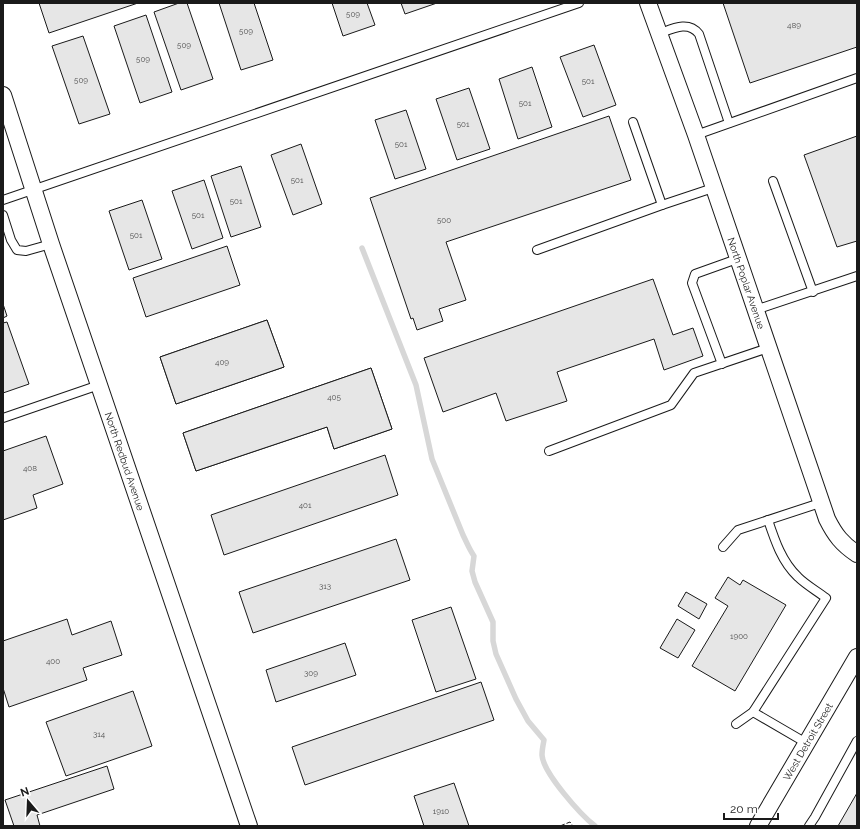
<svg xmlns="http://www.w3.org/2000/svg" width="860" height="829" font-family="Raleway,sans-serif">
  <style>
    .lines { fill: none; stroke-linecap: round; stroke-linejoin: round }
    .stream { stroke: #d7d7d7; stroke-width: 5.5 }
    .building { fill: #e6e6e6; stroke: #1a1a1a }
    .lane-casing { stroke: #1a1a1a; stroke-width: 10 }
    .street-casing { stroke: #1a1a1a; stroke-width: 18 }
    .lane { stroke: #fff; stroke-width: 8 }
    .street { stroke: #fff; stroke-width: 16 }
    .fence { stroke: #1a1a1a; stroke-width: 1; stroke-dasharray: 5 2; stroke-linecap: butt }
    .labels { text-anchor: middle; stroke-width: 3; stroke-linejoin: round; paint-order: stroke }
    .number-label { font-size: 8px; fill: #4d4d4d }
    .street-label { font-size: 10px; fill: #1a1a1a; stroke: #fff }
  </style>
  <rect width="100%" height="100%" fill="#fff"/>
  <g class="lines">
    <path class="stream" d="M362,248L416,385L432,459L463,535C467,543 469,549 474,556L472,571L475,582L493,622V641L496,654L516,699L528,721L544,740C543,745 542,750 542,755C543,773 581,815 595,826"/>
  </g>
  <g class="building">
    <polygon points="39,3 138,3 49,33"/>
    <polygon points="179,3 187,3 213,79 181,90 154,12"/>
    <polygon points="219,3 254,3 273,60 241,70"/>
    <polygon points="332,3 367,3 375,25 343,36"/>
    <polygon points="401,3 437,3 405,14"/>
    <polygon points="723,3 857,3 857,47 750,83"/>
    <polygon points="146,15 172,92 140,103 114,26"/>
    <polygon points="83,36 110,114 79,124 52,46"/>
    <polygon points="594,45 616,105 583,117 560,57"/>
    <polygon points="532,67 552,127 518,139 499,79"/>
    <polygon points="469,88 490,149 457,160 436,99"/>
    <polygon points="406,110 426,169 395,179 375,120"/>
    <polygon points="609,116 631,180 446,242 466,300 439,309 443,321 417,330 413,318 411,319 370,198"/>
    <polygon points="857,136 857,241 837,247 804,155"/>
    <polygon points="301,144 322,204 293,215 271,155"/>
    <polygon points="241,166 261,227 231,237 211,176"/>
    <polygon points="204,180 223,238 192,249 172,191"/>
    <polygon points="142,200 162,259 129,270 109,211"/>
    <polygon points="227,246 240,285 146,317 133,278"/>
    <polygon points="653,279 673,335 693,328 703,356 664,370 654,339 557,372 567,401 506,421 496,393 443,412 424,358"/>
    <polygon points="3,304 7,316 3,318"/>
    <polygon points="267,320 284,367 176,404 160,357"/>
    <polygon points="267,320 284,367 176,404 160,357"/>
    <polygon points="7,322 29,384 3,393 3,323"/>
    <polygon points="371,368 392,429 334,449 327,427 196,471 183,433"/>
    <polygon points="371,368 392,429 334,449 327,427 196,471 183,433"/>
    <polygon points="46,436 63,484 33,495 37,508 3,520 3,451"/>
    <polygon points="385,455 398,495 224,555 211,515"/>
    <polygon points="396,539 410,580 253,633 239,592"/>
    <polygon points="728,577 740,585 743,580 786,605 735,691 692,666 728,606 715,598"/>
    <polygon points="686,592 707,604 699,619 678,606"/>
    <polygon points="451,607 476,679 436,692 412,620"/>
    <polygon points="67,619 72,635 111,621 122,655 83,668 87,680 9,707 3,688 3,641"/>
    <polygon points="677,619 695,630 678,658 660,648"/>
    <polygon points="345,643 356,675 276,702 266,670"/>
    <polygon points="481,682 494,720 305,785 292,747"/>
    <polygon points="133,691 152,746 66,776 46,722"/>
    <polygon points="107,766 114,789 37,815 40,826 14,826 5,800"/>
    <polygon points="454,783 469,826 424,826 414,796"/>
    <polygon points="857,793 857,826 838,826"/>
  </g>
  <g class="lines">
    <g class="lane-casing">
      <g id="lane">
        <path d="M658,34C672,29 688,20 699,34L729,123"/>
        <polyline points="633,122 662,205"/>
        <polyline points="696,135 857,78"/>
        <polyline points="773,181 813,292"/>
        <polyline points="3,200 579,3"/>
        <polyline points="3,215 11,240 17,250 26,251 51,244"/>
        <polyline points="537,250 662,205 713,188"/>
        <polyline points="755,310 857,276"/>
        <polyline points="722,364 692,283 695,274 737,259"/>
        <polyline points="3,418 99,385"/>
        <polyline points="549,451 671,405 694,373 768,348"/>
        <polyline points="723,547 738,530 820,503"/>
        <polyline points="753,712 808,744"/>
        <path d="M736,724L753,712L826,598C817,591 806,585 798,577C782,562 775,541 768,520"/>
        <polyline points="809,826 815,817 857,741"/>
      </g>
    </g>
    <g class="street-casing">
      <g id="street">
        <path id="s1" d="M648,3L696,135L827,519C835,535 842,544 857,554"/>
        <path id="s2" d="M3,95L51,244L249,826"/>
        <path id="s3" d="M758,826L857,657"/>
      </g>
    </g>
    <use href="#lane" class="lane"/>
    <use href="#street" class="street"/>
    <polyline class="fence" points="560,826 570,822 573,826"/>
  </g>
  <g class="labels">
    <g class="number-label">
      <text x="353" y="17">509</text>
      <text x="794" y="28">489</text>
      <text x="246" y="34">509</text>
      <text x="184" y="48">509</text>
      <text x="143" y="62">509</text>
      <text x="81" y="83">509</text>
      <text x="588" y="84">501</text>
      <text x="525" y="106">501</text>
      <text x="463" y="127">501</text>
      <text x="401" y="147">501</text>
      <text x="297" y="183">501</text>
      <text x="236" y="204">501</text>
      <text x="198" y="218">501</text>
      <text x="444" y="223">500</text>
      <text x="136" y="238">501</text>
      <text x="222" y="365">409</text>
      <text x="334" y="400">405</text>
      <text x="30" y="471">408</text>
      <text x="305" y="508">401</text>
      <text x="325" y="589">313</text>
      <text x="739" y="639">1900</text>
      <text x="53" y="664">400</text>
      <text x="311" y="676">309</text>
      <text x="99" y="737">314</text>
      <text x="441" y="814">1910</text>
    </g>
    <g class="street-label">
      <text dy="4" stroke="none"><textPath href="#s1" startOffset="297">North Poplar Avenue</textPath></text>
      <text dy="4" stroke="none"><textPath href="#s2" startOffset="386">North Redbud Avenue</textPath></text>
      <text dy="4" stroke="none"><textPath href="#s3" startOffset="98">West Detroit Street</textPath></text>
    </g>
  </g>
  <rect width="860" height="829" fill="none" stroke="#1a1a1a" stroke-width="8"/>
  <g transform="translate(28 801) rotate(341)" stroke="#ffffff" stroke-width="3" paint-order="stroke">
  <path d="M0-3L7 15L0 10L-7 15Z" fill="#1a1a1a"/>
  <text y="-6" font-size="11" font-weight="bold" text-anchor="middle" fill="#1a1a1a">N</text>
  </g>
  <path d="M724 813v6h54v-6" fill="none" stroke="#1a1a1a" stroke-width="2"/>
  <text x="730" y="813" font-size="12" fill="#1a1a1a" stroke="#ffffff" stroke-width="3" paint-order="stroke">20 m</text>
</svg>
